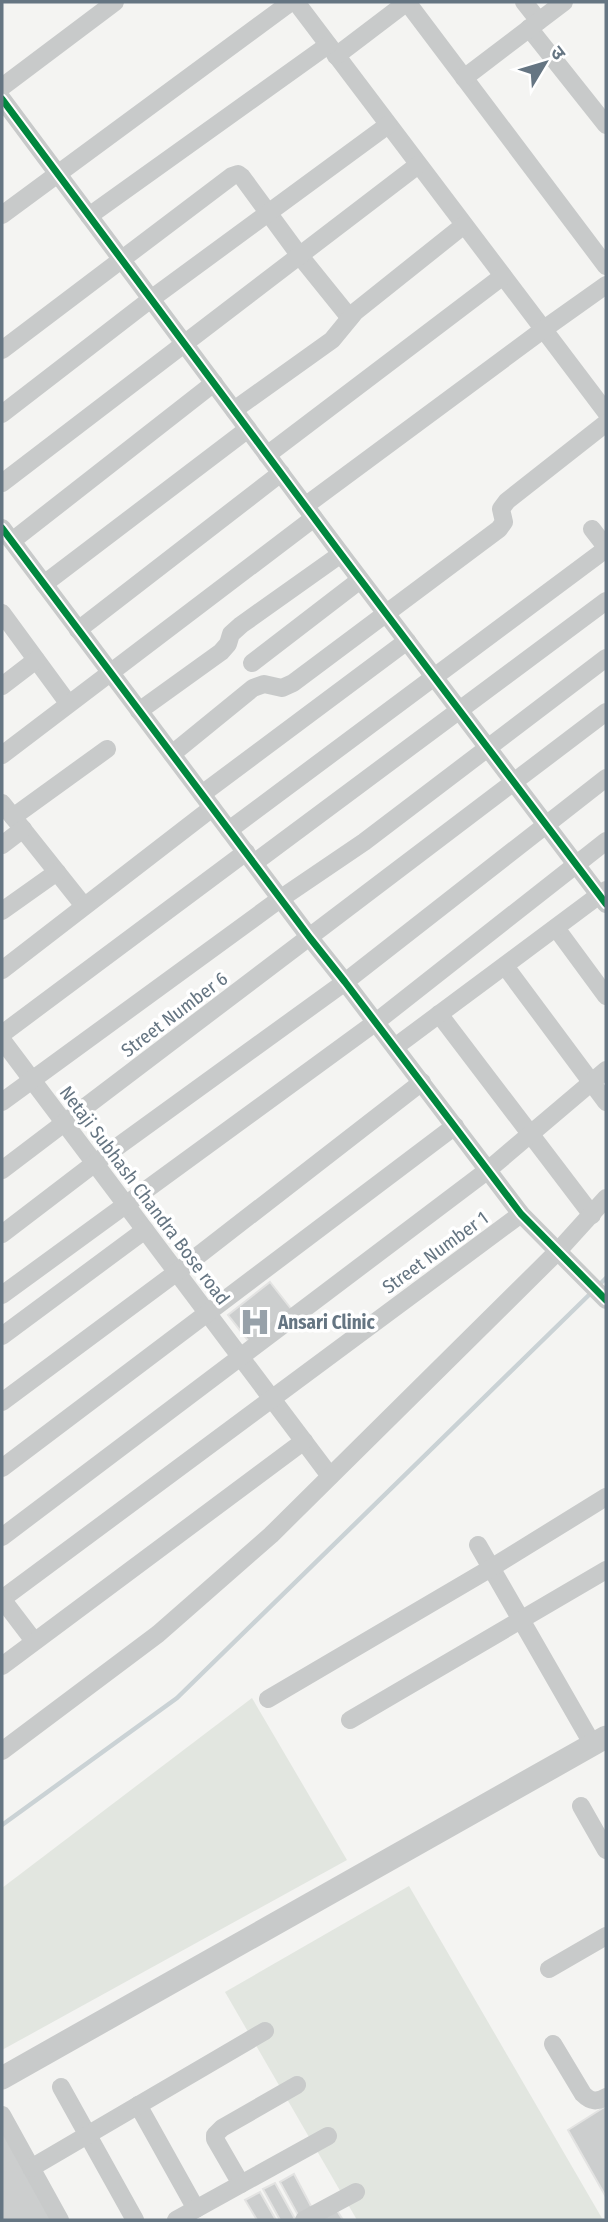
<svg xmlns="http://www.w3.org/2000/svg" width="608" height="2222" font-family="'Fira Sans Condensed','Noto Sans Devanagari',sans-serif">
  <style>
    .green { fill: #e2e6e0 }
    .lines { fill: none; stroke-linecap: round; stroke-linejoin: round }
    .stream { stroke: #cad2d5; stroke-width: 4.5 }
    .building { fill: #cccece; stroke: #e3e3e2; stroke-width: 2 }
    .minor { stroke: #c8caca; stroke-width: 18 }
    .tertiary { stroke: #c8caca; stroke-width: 23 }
    .cycleway-casing { stroke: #fff; stroke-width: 11 }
    .cycleway { stroke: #00873e; stroke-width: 7 }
    .labels { text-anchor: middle; stroke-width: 7; stroke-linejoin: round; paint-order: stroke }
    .street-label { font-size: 19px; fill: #657582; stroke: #fff }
    .poi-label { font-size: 19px; font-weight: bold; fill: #657582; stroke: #fff; text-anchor: start }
  </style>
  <rect width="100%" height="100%" fill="#f4f4f2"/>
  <g class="green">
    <polygon points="252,1698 347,1860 2,2050 2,1888"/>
    <polygon points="409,1886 603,2220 357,2220 225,1992"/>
  </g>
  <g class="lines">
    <g class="stream">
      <polyline points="598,1286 606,1278"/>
      <polyline points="2,1825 177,1698 592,1292"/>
    </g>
  </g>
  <g class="building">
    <polygon points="270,1282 292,1310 250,1343 228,1315"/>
    <polygon points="606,2106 606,2197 568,2130"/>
    <polygon points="2,2115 60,2220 2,2220"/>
    <polygon points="294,2174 312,2208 298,2215 280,2182"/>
    <polygon points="275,2183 295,2219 292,2220 280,2220 263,2189"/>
    <polygon points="260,2192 276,2220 257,2220 245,2200"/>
    <polygon points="336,2209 343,2220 321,2220"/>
  </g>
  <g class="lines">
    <g class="minor">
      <polyline points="296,2 606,412"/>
      <polyline points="407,2 606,266"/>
      <polyline points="524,2 539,21"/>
      <polyline points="529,28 606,125"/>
      <polyline points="336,56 407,2"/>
      <polyline points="464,78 564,2"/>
      <polyline points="2,87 115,2"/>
      <polyline points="2,99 341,554 606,904"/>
      <polyline points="2,215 291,2"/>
      <polyline points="89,216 328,45"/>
      <polyline points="2,350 232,176 238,174 242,177 300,256 350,318"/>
      <polyline points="234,410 332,340 355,312 464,225"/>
      <polyline points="2,414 151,299 388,125"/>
      <polyline points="267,455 503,276"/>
      <polyline points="2,483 418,165"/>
      <polyline points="305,506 544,329 606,285"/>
      <polyline points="2,528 310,938 345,982 521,1214 606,1300"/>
      <polyline points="592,529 606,547"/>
      <polyline points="12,541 214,383"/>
      <polyline points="44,584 248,429"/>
      <polyline points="2,613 68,703"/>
      <polyline points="78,630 281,473"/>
      <polyline points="252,663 360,580"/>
      <polyline points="2,686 36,660"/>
      <polyline points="139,711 221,652 228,644 231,634 241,625 341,554"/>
      <polyline points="172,754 253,688 264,684 282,688 293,683 499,529 504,522 501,509 507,501 606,423"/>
      <polyline points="2,755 314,518"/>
      <polyline points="202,794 407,641"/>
      <polyline points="2,803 84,906"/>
      <polyline points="13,817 107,749"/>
      <polyline points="229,830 606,549"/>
      <polyline points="2,845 23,829"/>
      <polyline points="254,863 606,601"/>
      <polyline points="2,911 57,872"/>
      <polyline points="556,928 606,996"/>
      <polyline points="505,966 606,1102"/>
      <polyline points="2,970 212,808"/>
      <polyline points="439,1014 592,1215"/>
      <polyline points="2,1034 246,852"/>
      <polyline points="2,1040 330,1476"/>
      <polyline points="395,1047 606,890"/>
      <polyline points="2,1102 280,899 364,842 606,658"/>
      <polyline points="2,1170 606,712"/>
      <polyline points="2,1234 95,1163 345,982 606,778"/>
      <polyline points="2,1295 376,1022 606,841"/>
      <polyline points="2,1336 145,1230"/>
      <polyline points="2,1402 177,1272 422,1082"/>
      <polyline points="2,1468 455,1126"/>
      <polyline points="2,1537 488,1170 606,1070"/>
      <polyline points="478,1545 593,1745"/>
      <polyline points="2,1599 521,1214"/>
      <polyline points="2,1599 34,1641"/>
      <polyline points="2,1666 304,1441"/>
      <polyline points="268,1699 491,1568 606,1497"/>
      <polyline points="350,1720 606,1570"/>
      <polyline points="2,1751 158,1634 271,1535 558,1251 606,1198"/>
      <polyline points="581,1806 606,1850"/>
      <polyline points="549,1969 606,1936"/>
      <path d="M553,2044L583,2094C591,2102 597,2102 606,2097"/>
      <polyline points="61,2087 135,2220"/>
      <polyline points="138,2105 196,2209"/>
      <polyline points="2,2115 60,2220"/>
      <polyline points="31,2168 265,2031"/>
      <polyline points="241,2184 215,2139 215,2135 222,2128 297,2085"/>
      <polyline points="176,2220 328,2136"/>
      <polyline points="304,2220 356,2192"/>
    </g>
    <polyline class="tertiary" points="2,2078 606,1737"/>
    <g class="cycleway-casing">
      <g id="cycleway">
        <polyline points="2,99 341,554 606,904"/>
        <polyline points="2,528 310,938 345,982 521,1214 606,1300"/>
      </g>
    </g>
    <use href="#cycleway" class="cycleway"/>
  </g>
  <defs>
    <g id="hospital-bare" transform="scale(2.415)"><path d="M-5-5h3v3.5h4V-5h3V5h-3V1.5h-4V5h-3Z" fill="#97a1a9" stroke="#fff" stroke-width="2.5" paint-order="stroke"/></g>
  </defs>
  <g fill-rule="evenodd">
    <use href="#hospital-bare" x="255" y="1322"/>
  </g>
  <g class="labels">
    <g class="street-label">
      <text transform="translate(174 1014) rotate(-37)" y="7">Street Number 6</text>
      <text transform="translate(145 1195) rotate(53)" y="7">Netaji Subhash Chandra Bose road</text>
      <text transform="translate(435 1252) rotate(-36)" y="7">Street Number 1</text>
    </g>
    <g class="poi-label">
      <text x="278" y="1329">Ansari Clinic</text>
    </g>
  </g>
  <rect width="608" height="2222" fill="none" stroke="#657582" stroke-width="7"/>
  <g transform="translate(545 63) rotate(52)" stroke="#ffffff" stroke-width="5" paint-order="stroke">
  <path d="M0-5L12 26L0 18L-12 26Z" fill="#657582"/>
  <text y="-10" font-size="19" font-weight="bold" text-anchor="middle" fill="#657582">उ</text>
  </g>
</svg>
